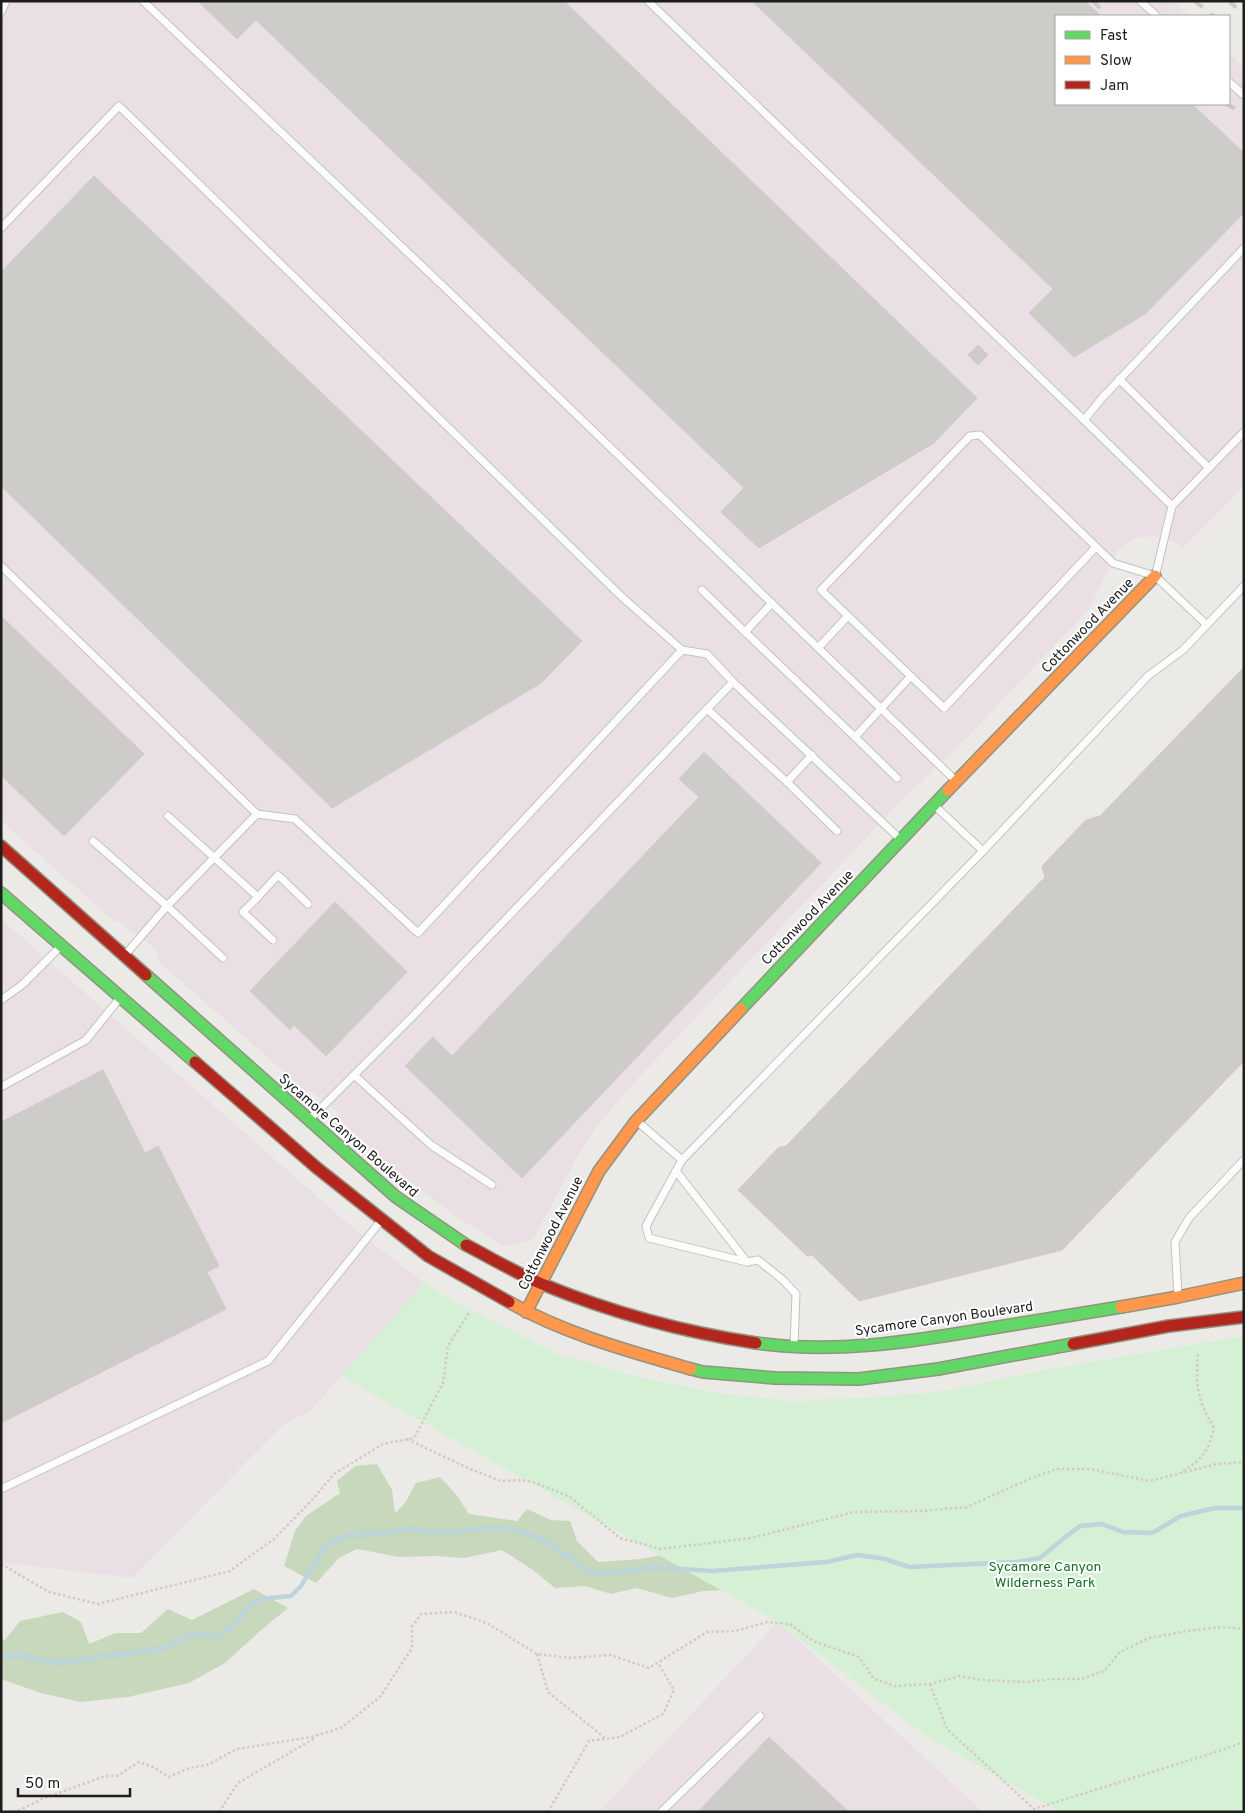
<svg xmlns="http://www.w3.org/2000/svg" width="1245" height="1813" font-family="Overpass,sans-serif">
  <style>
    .industrial { fill: #e9dfe4 }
    .forest { fill: #c7d8bd }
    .park { fill: #d6f0d6 }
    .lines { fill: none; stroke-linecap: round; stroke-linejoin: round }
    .stream { stroke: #bcd4dc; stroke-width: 4.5 }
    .building { fill: #ceccc9; stroke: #cfcbc7 }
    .lane-casing { stroke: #c3c2c0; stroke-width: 9 }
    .fast-casing { stroke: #929380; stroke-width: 14 }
    .slow-casing { stroke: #929380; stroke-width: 14 }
    .jam-casing { stroke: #929380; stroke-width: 14 }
    .path { stroke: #d5c9c6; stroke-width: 2.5; stroke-dasharray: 2.5 2.5; stroke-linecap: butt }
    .lane { stroke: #fcfcfb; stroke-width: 7 }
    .fast { stroke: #63d668; stroke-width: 11 }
    .slow { stroke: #ff974d; stroke-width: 11 }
    .jam { stroke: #b3261e; stroke-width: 11 }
    .rail { stroke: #cacac9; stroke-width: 4; stroke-dasharray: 10 10; stroke-linecap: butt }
    .labels { text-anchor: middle; stroke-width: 4; stroke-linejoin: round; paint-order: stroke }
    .street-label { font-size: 14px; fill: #1d1d1d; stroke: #fff }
    .park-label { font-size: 14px; fill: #14721f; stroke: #fff }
  </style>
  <rect width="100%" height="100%" fill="#eceae6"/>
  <g class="industrial">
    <polygon points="1,1 1173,1 1189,16 1056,16 1056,104 1229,104 1229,53 1244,67 1244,486 1183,548 1175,542 1155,536 1136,538 1118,550 1089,609 971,733 899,803 629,1088 597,1126 580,1152 533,1239 508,1246 500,1244 455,1216 392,1167 340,1120 338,1113 312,1092 305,1090 159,962 155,949 119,922 115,922 1,821"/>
    <polygon points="1,919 344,1220 424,1283 310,1411 284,1424 132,1578 1,1562"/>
    <polygon points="778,1622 983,1812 599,1812"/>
  </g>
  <g class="forest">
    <polygon points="377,1464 392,1490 395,1513 405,1503 416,1483 440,1477 455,1493 469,1514 517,1521 527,1509 551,1520 570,1521 577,1541 598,1562 641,1559 666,1554 724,1590 704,1591 672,1598 637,1588 611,1594 585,1586 555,1588 533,1570 502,1550 464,1558 436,1556 399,1557 357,1549 339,1558 316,1583 284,1566 295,1531 306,1516 340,1493 337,1481 355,1466"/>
    <polygon points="254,1589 288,1608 260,1631 225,1663 189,1683 128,1697 80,1702 41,1693 1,1679 1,1634 4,1641 20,1621 63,1612 81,1622 89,1644 116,1633 141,1633 168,1609 192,1620"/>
  </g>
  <polygon class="park" points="424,1283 461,1305 559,1355 651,1380 718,1393 793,1401 863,1398 945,1391 1049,1369 1244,1336 1244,1812 1060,1812 926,1736 779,1623 341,1376"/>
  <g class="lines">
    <polyline class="stream" points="1,1656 17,1655 57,1663 164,1648 190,1635 201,1634 216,1637 235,1624 248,1608 260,1599 291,1596 301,1586 324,1548 337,1539 352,1535 377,1534 409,1529 429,1532 455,1532 480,1529 513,1529 543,1540 569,1557 590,1573 610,1573 654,1567 712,1571 826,1562 858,1555 885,1559 909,1567 1016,1562 1040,1558 1063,1539 1080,1526 1102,1524 1123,1532 1152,1533 1181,1516 1215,1508 1244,1508"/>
  </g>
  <g class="building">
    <polygon points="198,1 564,1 977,398 934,443 759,548 721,512 744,488 256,20 237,39"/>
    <polygon points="752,1 1085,1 1101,16 1056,16 1056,104 1192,104 1244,153 1244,213 1145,314 1074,357 1029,313 1053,289"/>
    <polygon points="94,176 582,641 541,683 332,808 1,486 1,272"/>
    <polygon points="978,345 988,355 978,365 968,355"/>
    <polygon points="1,616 144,754 64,836 1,775"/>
    <polygon points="1244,667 1244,1061 1062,1250 859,1301 812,1255 807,1256 738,1190 778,1148 786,1146 1045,877 1042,866 1086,820 1100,816"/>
    <polygon points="704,752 821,863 522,1178 405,1066 433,1037 452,1056 699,797 679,779"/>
    <polygon points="335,902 407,972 326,1056 294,1025 290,1030 250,991"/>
    <polygon points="103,1070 145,1153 158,1146 219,1266 207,1272 226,1309 1,1423 1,1122"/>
    <polygon points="769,1737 849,1812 698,1812"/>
  </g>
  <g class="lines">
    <g class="lane-casing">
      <g id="lane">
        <polyline points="143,1 441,284 955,780"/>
        <polyline points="648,1 1084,420 1102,398 1244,248"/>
        <polyline points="1140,1 1157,16"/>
        <polyline points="1,12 6,1"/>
        <polyline points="1229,82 1244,95"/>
        <polyline points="1,228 119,106 622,597 682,650"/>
        <polyline points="1119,379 1209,468"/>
        <polyline points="1084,420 1172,506"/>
        <polyline points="1096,547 944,708 821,590 970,436 980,435 1113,563 1155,576 1207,625"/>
        <polyline points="1,566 257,814"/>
        <polyline points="1156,573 1172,506 1244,432"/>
        <polyline points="702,590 745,632"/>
        <polyline points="772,603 745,632 855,737 911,676"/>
        <polyline points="818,648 848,616"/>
        <polyline points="855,737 897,778"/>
        <polyline points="812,755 787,782 837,831"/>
        <polyline points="787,782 707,709 733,682 899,838"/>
        <polyline points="168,816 258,897 278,875 308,904"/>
        <polyline points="93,841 167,906 223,958"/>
        <polyline points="983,851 1148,676 1183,650 1244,586"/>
        <polyline points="258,897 243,912 273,940"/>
        <polyline points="125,955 167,906 257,814 295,819 418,933 682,650 707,654 733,682"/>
        <polyline points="1,1000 22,985 60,947"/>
        <polyline points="354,1075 431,1145 492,1185"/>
        <polyline points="1,1087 86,1040 119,999"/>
        <polyline points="311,1118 414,1015 707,709"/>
        <polyline points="638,1122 682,1160"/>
        <polyline points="676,1171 747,1262"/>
        <polyline points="1178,1296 1175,1242 1189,1218 1244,1160"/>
        <polyline points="794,1345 796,1294 783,1280 758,1260 747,1262 649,1238 646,1226 682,1160 983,851 934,805"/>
        <polyline points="1,1489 268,1361 380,1222"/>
        <polyline points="661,1812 760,1716"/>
      </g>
    </g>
    <g class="fast-casing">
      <g id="fast">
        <polyline points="1,893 195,1062"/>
        <polyline points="146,975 396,1197 466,1245"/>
        <polyline points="741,1009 948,790"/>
        <path d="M756,1343C833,1354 910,1342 986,1329C1031,1322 1076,1314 1121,1307"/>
        <polyline points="691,1369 703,1372 775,1378 859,1379 938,1369 1073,1344"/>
      </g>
    </g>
    <g class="slow-casing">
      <g id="slow">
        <polyline points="948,790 1155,576"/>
        <path d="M509,1302C565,1334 629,1351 691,1369"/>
        <polyline points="1121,1307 1178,1297 1244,1283"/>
        <polyline points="526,1312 599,1171 636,1121 741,1009"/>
      </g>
    </g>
    <g class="jam-casing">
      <g id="jam">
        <polyline points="1,846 146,975"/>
        <polyline points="195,1062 317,1168 428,1256 509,1302"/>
        <path d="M466,1245C491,1258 516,1273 542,1284C610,1312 683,1332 756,1343"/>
        <polyline points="1073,1344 1169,1326 1244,1317"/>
      </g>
    </g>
    <g class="path">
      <polyline points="407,1439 470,1469 501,1481 522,1480 536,1483 570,1497 620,1538 661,1549 751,1538 854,1512 921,1511 967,1507 1027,1480 1056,1469 1090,1469 1149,1481 1217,1464 1244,1462"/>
      <path d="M1183,1471C1204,1458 1208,1451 1214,1428C1196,1398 1196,1386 1198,1352"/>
      <polyline points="1,1564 49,1592 98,1604 230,1571 274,1539 312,1500 334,1474 383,1444 414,1438 443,1383 448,1346 469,1313"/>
      <polyline points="537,1654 548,1692 605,1738"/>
      <polyline points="930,1684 947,1729 1034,1809 1216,1752 1244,1742"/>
      <polyline points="8,1812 20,1810 42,1799 105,1776 117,1776 139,1762 153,1767 169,1777 189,1768 207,1765 237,1749 311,1737 341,1728 380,1697 412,1648 412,1627 421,1614 454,1612 487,1623 537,1654 570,1658 610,1655 649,1668 707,1632 735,1631 767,1622 790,1624 813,1641 859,1657 874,1679 895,1686 930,1684 960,1676 982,1680 1027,1682 1052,1679 1081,1679 1104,1671 1120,1652 1149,1638 1187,1631 1222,1627 1244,1629"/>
      <polyline points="219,1812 238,1783 315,1738"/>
      <polyline points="548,1812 589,1741 620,1737 663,1714 674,1690 658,1663"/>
    </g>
    <use href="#lane" class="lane"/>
    <use href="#fast" class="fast"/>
    <use href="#slow" class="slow"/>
    <use href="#jam" class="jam"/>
    <g class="rail">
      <polyline points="1093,1 1108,16"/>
      <polyline points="1195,1 1213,16"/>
      <polyline points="1229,1 1244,15"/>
      <polyline points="1226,104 1244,113"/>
    </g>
  </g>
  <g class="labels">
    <g class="street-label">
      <text transform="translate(1087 625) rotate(-46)" y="5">Cottonwood Avenue</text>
      <text transform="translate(807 917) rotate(-46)" y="5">Cottonwood Avenue</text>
      <text transform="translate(349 1135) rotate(41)" y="5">Sycamore Canyon Boulevard</text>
      <text transform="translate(550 1233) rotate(-63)" y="5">Cottonwood Avenue</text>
      <text transform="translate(944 1318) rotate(-8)" y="5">Sycamore Canyon Boulevard</text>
    </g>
    <g class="park-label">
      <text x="1045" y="1571">Sycamore Canyon<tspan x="1045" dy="16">Wilderness Park</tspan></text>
    </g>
  </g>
  <rect width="1245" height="1813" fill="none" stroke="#1d1d1d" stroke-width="5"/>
  <rect x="1055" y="15" width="175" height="90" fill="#ffffff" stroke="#a5a5a5"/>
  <rect x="1065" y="31" width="25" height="8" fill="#63d668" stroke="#a5a5a5"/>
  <text x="1100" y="40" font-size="15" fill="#1d1d1d">Fast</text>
  <rect x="1065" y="56" width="25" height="8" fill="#ff974d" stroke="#a5a5a5"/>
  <text x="1100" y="65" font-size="15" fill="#1d1d1d">Slow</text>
  <rect x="1065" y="81" width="25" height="8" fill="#b3261e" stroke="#a5a5a5"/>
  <text x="1100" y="90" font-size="15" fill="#1d1d1d">Jam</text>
  <path d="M18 1788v8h112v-8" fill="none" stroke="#1d1d1d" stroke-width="2.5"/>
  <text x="25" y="1788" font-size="15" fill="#1d1d1d" stroke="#ffffff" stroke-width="4" paint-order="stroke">50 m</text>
</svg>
